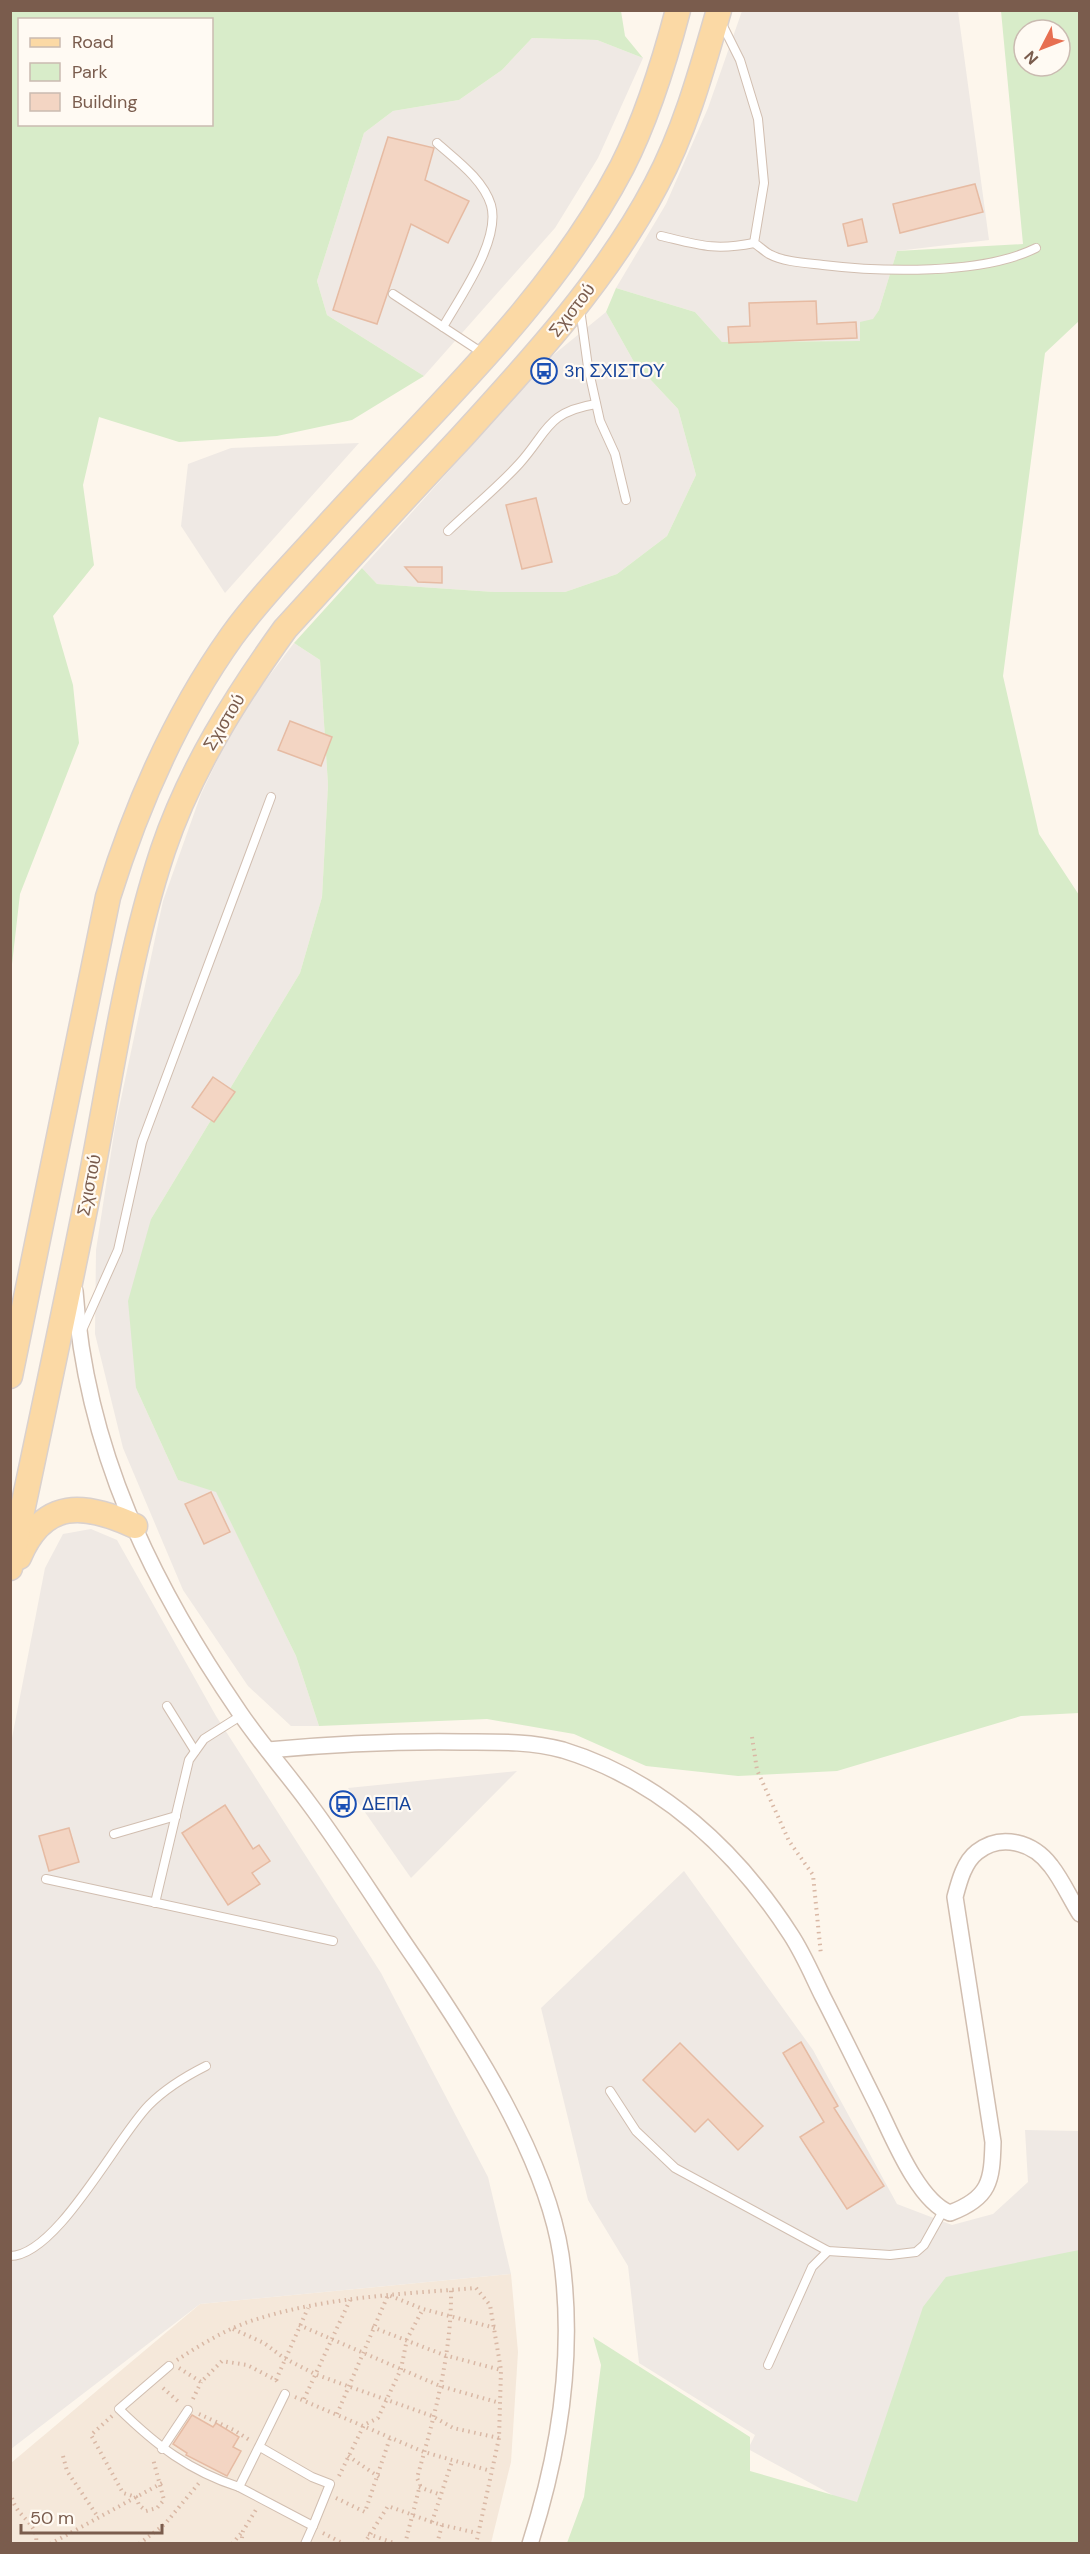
<svg xmlns="http://www.w3.org/2000/svg" width="1090" height="2554" font-family="'DM Sans',sans-serif">
  <style>
    .residential { fill: #f5e8da }
    .industrial { fill: #efe9e4 }
    .green { fill: #d8ecc9; fill-rule: evenodd }
    .building { fill: #f3d5c3; stroke: #e6bba3; stroke-width: 1.5 }
    .lines { fill: none; stroke-linecap: round; stroke-linejoin: round }
    .service-casing { stroke: #d1beb0; stroke-width: 10 }
    .minor-casing { stroke: #d1beb0; stroke-width: 18 }
    .primary-casing { stroke: #dad1cd; stroke-width: 27 }
    .path { stroke: #d9b8a5; stroke-width: 4; stroke-dasharray: 1.5 4.5; stroke-linecap: butt }
    .service { stroke: #fff; stroke-width: 8 }
    .minor { stroke: #fff; stroke-width: 15 }
    .primary { stroke: #fbd9a5; stroke-width: 24 }
    .labels { text-anchor: middle; stroke-width: 4.5; stroke-linejoin: round; paint-order: stroke }
    .street-label { font-size: 18px; fill: #7a5c4d; stroke: #fffaf3 }
    .transit-label { font-size: 18px; fill: #164399; stroke: #fffaf3; text-anchor: start }
  </style>
  <rect width="100%" height="100%" fill="#fdf6ec"/>
  <polygon class="residential" points="511,2274 518,2352 511,2462 491,2543 11,2544 11,2463 200,2304"/>
  <g class="industrial">
    <polygon points="742,11 958,11 989,240 897,251 879,310 860,341 722,342 695,312 616,288 666,204 708,108"/>
    <polygon points="532,38 597,40 643,58 598,158 555,228 424,376 327,315 317,281 364,133 393,111 459,100 502,70"/>
    <polygon points="606,312 634,362 678,409 696,475 667,536 617,574 565,592 494,592 377,584 362,568 552,356"/>
    <polygon points="359,443 225,593 181,526 188,464 231,448"/>
    <polygon points="294,643 320,660 328,785 322,897 300,973 151,1219 136,1388 178,1480 216,1491 296,1656 319,1726 291,1726 248,1686 183,1590 123,1448 95,1334 96,1250 115,1127 163,901 201,794 238,717"/>
    <polygon points="91,1529 117,1540 216,1716 381,1973 488,2177 511,2274 200,2304 11,2449 11,1743 45,1568 63,1534"/>
    <polygon points="517,1771 411,1878 348,1788"/>
    <polygon points="684,1871 813,2050 897,2204 952,2225 993,2214 1028,2182 1025,2130 1079,2131 1079,2251 860,2510 748,2449 755,2435 639,2363 628,2266 588,2200 541,2008"/>
  </g>
  <g class="green">
    <path d="M11,10L621,11L625,36L643,58L597,40L532,38L502,70L459,100L393,111L364,133L317,281L327,315L424,376L352,420L277,436L179,442L99,417L83,485L94,565L53,616L73,685L79,743L20,894L11,973ZM20,20H212V124H20Z"/>
    <path d="M1001,11H1079V321L1045,353L1003,676L1039,834L1079,895V1713L1021,1716L837,1771L738,1776L646,1766L574,1734L487,1719L319,1726L296,1656L216,1492L178,1480L136,1388L128,1301L151,1219L300,973L322,897L328,785L320,660L294,643L362,568L377,584L494,592H565L617,574L667,536L696,475L678,409L634,362L606,312L616,288L695,312L722,342L860,341V322L873,319L879,310L897,251L1023,244ZM1024,30H1060V66H1024Z"/>
    <polygon points="1079,2250 1079,2543 567,2543 584,2497 601,2365 593,2337 750,2437 750,2471 857,2502 923,2307 946,2277"/>
  </g>
  <g class="building">
    <polygon points="388,137 434,148 425,180 469,201 448,243 411,224 377,324 333,310"/>
    <polygon points="975,184 983,212 900,233 893,204"/>
    <polygon points="862,219 867,242 848,246 843,224"/>
    <polygon points="816,301 817,324 856,322 857,338 729,343 728,327 750,326 749,303"/>
    <polygon points="536,498 552,562 522,569 506,505"/>
    <polygon points="405,567 442,567 442,583 418,582"/>
    <polygon points="290,721 332,737 321,766 278,750"/>
    <polygon points="213,1077 235,1092 214,1122 192,1107"/>
    <polygon points="211,1492 230,1532 204,1544 185,1504"/>
    <polygon points="225,1805 253,1849 259,1845 270,1861 252,1873 260,1884 228,1905 182,1833"/>
    <polygon points="69,1828 79,1862 49,1871 39,1836"/>
    <polygon points="801,2042 838,2106 834,2108 884,2186 847,2209 800,2137 824,2122 783,2053"/>
    <polygon points="680,2043 763,2126 738,2150 708,2119 695,2132 643,2080"/>
    <polygon points="192,2415 213,2427 216,2423 239,2437 233,2447 241,2451 227,2476 186,2455 187,2453 173,2444"/>
  </g>
  <g class="lines">
    <g class="service-casing">
      <g id="service">
        <path d="M722,24L740,60L758,119L764,183L754,243C759,246 764,251 769,254C784,262 806,263 823,265C882,272 982,275 1036,248"/>
        <path d="M437,143C456,160 483,179 491,205C501,240 460,297 443,327"/>
        <path d="M661,236C699,245 714,251 754,243"/>
        <polyline points="393,294 484,354"/>
        <polyline points="580,309 588,367 600,421 615,454 626,500"/>
        <path d="M448,531C471,509 497,488 519,464C548,432 546,412 596,404"/>
        <polyline points="83,1328 118,1250 142,1142 271,797"/>
        <polyline points="167,1706 195,1751"/>
        <polyline points="114,1834 176,1816"/>
        <polyline points="46,1879 333,1941"/>
        <polyline points="155,1903 189,1760 204,1739 242,1715"/>
        <polyline points="610,2091 636,2131 675,2168 828,2251 890,2255 916,2252 924,2245 943,2211"/>
        <path d="M10,2256C57,2256 117,2137 149,2105C166,2088 184,2077 206,2066"/>
        <polyline points="768,2365 812,2267 828,2251"/>
        <path d="M169,2366L119,2409C156,2445 189,2471 239,2487"/>
        <polyline points="260,2447 312,2477 330,2484 313,2526 239,2487 285,2394"/>
        <polyline points="162,2449 188,2410"/>
        <polyline points="305,2544 313,2526"/>
      </g>
    </g>
    <g class="minor-casing">
      <g id="minor">
        <path d="M75,1291C86,1450 151,1583 240,1713C261,1744 286,1772 308,1802C347,1854 381,1910 418,1963C473,2044 546,2157 561,2255C575,2352 560,2451 530,2544"/>
        <path d="M268,1750C334,1744 396,1741 462,1742C495,1742 531,1741 563,1750C661,1780 737,1851 791,1935C804,1955 813,1977 823,1997C842,2034 860,2071 879,2109C893,2138 919,2202 950,2213C990,2198 992,2181 993,2142L955,1897C959,1882 964,1862 977,1852C1001,1833 1033,1842 1051,1866C1062,1880 1070,1898 1080,1914"/>
      </g>
    </g>
    <g class="primary-casing">
      <g id="primary">
        <path d="M10,1376L108,897C137,804 175,716 232,636C261,596 297,560 330,523C432,410 551,303 622,167C647,118 664,63 678,10"/>
        <path d="M19,1557C44,1498 85,1503 135,1526"/>
        <path d="M10,1568C37,1441 64,1315 89,1189C111,1076 127,959 163,850C190,770 236,697 285,629C343,565 401,502 460,439C532,360 606,280 656,185C685,131 702,69 719,10"/>
      </g>
    </g>
    <g class="path">
      <polyline points="752,1737 757,1770 789,1841 813,1875 821,1955"/>
      <polyline points="299,2325 440,2386 500,2403"/>
      <polyline points="372,2327 444,2355 501,2370"/>
      <polyline points="233,2329 264,2343 284,2358 317,2375 432,2416 453,2428 499,2438"/>
      <path d="M177,2360C200,2345 228,2328 254,2320C325,2297 402,2294 476,2288L490,2305L501,2370L499,2438L476,2544"/>
      <polyline points="179,2368 201,2382 222,2361 247,2365 276,2380 279,2384"/>
      <polyline points="276,2380 308,2308"/>
      <polyline points="163,2388 180,2403"/>
      <polyline points="295,2397 424,2452 491,2471"/>
      <polyline points="193,2399 201,2382"/>
      <polyline points="304,2399 350,2300"/>
      <polyline points="199,2414 234,2430 251,2441"/>
      <polyline points="337,2414 388,2295 423,2309 495,2328"/>
      <polyline points="112,2416 91,2435 123,2493 136,2497 139,2505 146,2511 157,2508 164,2500 153,2459"/>
      <polyline points="63,2456 67,2471 98,2517"/>
      <polyline points="348,2456 379,2477"/>
      <polyline points="339,2476 364,2425 378,2418 401,2369 407,2339 423,2309"/>
      <polyline points="419,2487 441,2495"/>
      <path d="M12,2498C17,2518 39,2523 36,2544"/>
      <polyline points="336,2498 365,2512 390,2438"/>
      <polyline points="442,2525 477,2533"/>
      <polyline points="323,2533 344,2544"/>
      <polyline points="368,2534 397,2544"/>
      <polyline points="50,2544 162,2483"/>
      <polyline points="139,2544 165,2524 199,2483"/>
      <polyline points="232,2544 243,2531"/>
      <polyline points="241,2544 243,2531 257,2508"/>
      <polyline points="364,2544 388,2506 432,2522"/>
      <path d="M405,2544L420,2485L417,2478C434,2418 452,2353 451,2290"/>
      <polyline points="437,2544 442,2525 432,2522 452,2461"/>
    </g>
    <use href="#service" class="service"/>
    <use href="#minor" class="minor"/>
    <use href="#primary" class="primary"/>
  </g>
  <defs>
    <g id="bus-ring" transform="scale(1.35)"><circle r="9.5" fill="#fffaf3" stroke="#1a4fb4" stroke-width="1.5"/><path d="M-5-6H5V4H4V6H2V4H-2V6H-4V4H-5ZM-3.5-4V0h7V-4ZM-3.5 1.2v1.5H-2V1.2ZM2 1.2v1.5H3.5V1.2Z" fill="#1a4fb4"/></g>
  </defs>
  <g fill-rule="evenodd">
    <use href="#bus-ring" x="544" y="371"/>
    <use href="#bus-ring" x="343" y="1804"/>
  </g>
  <g class="labels">
    <g class="street-label">
      <text transform="translate(572 310) rotate(-52)" y="6">Σχιστού</text>
      <text transform="translate(224 722) rotate(-59)" y="6">Σχιστού</text>
      <text transform="translate(89 1185) rotate(-79)" y="6">Σχιστού</text>
    </g>
    <g class="transit-label">
      <text x="564" y="377">3η ΣΧΙΣΤΟΥ</text>
      <text x="362" y="1810">ΔΕΠΑ</text>
    </g>
  </g>
  <rect width="1090" height="2554" fill="none" stroke="#7a5c4d" stroke-width="24"/>
  <rect x="18" y="18" width="195" height="108" fill="#fffaf3" stroke="#cabbb1" stroke-width="1.5"/>
  <rect x="30" y="38" width="30" height="9" fill="#fbd9a5" stroke="#cabbb1" stroke-width="1.5"/>
  <text x="72" y="48" font-size="18" fill="#7a5c4d">Road</text>
  <rect x="30" y="63" width="30" height="18" fill="#d8ecc9" stroke="#cabbb1" stroke-width="1.5"/>
  <text x="72" y="78" font-size="18" fill="#7a5c4d">Park</text>
  <rect x="30" y="93" width="30" height="18" fill="#f3d5c3" stroke="#cabbb1" stroke-width="1.5"/>
  <text x="72" y="108" font-size="18" fill="#7a5c4d">Building</text>
  <g transform="translate(1042 48) rotate(228)"><circle r="28" fill="#fffaf3" stroke="#cabbb1" stroke-width="1.5"/>
  <path d="M0-4.5L10 22L0 15L-10 22Z" fill="#e76f51"/>
  <text y="-9" font-size="16" font-weight="bold" text-anchor="middle" fill="#7a5c4d">N</text>
  </g>
  <path d="M21 2524v9h141v-9" fill="none" stroke="#7a5c4d" stroke-width="3"/>
  <text x="30" y="2524" font-size="18" fill="#7a5c4d" stroke="#fffaf3" stroke-width="4.5" paint-order="stroke">50 m</text>
</svg>
